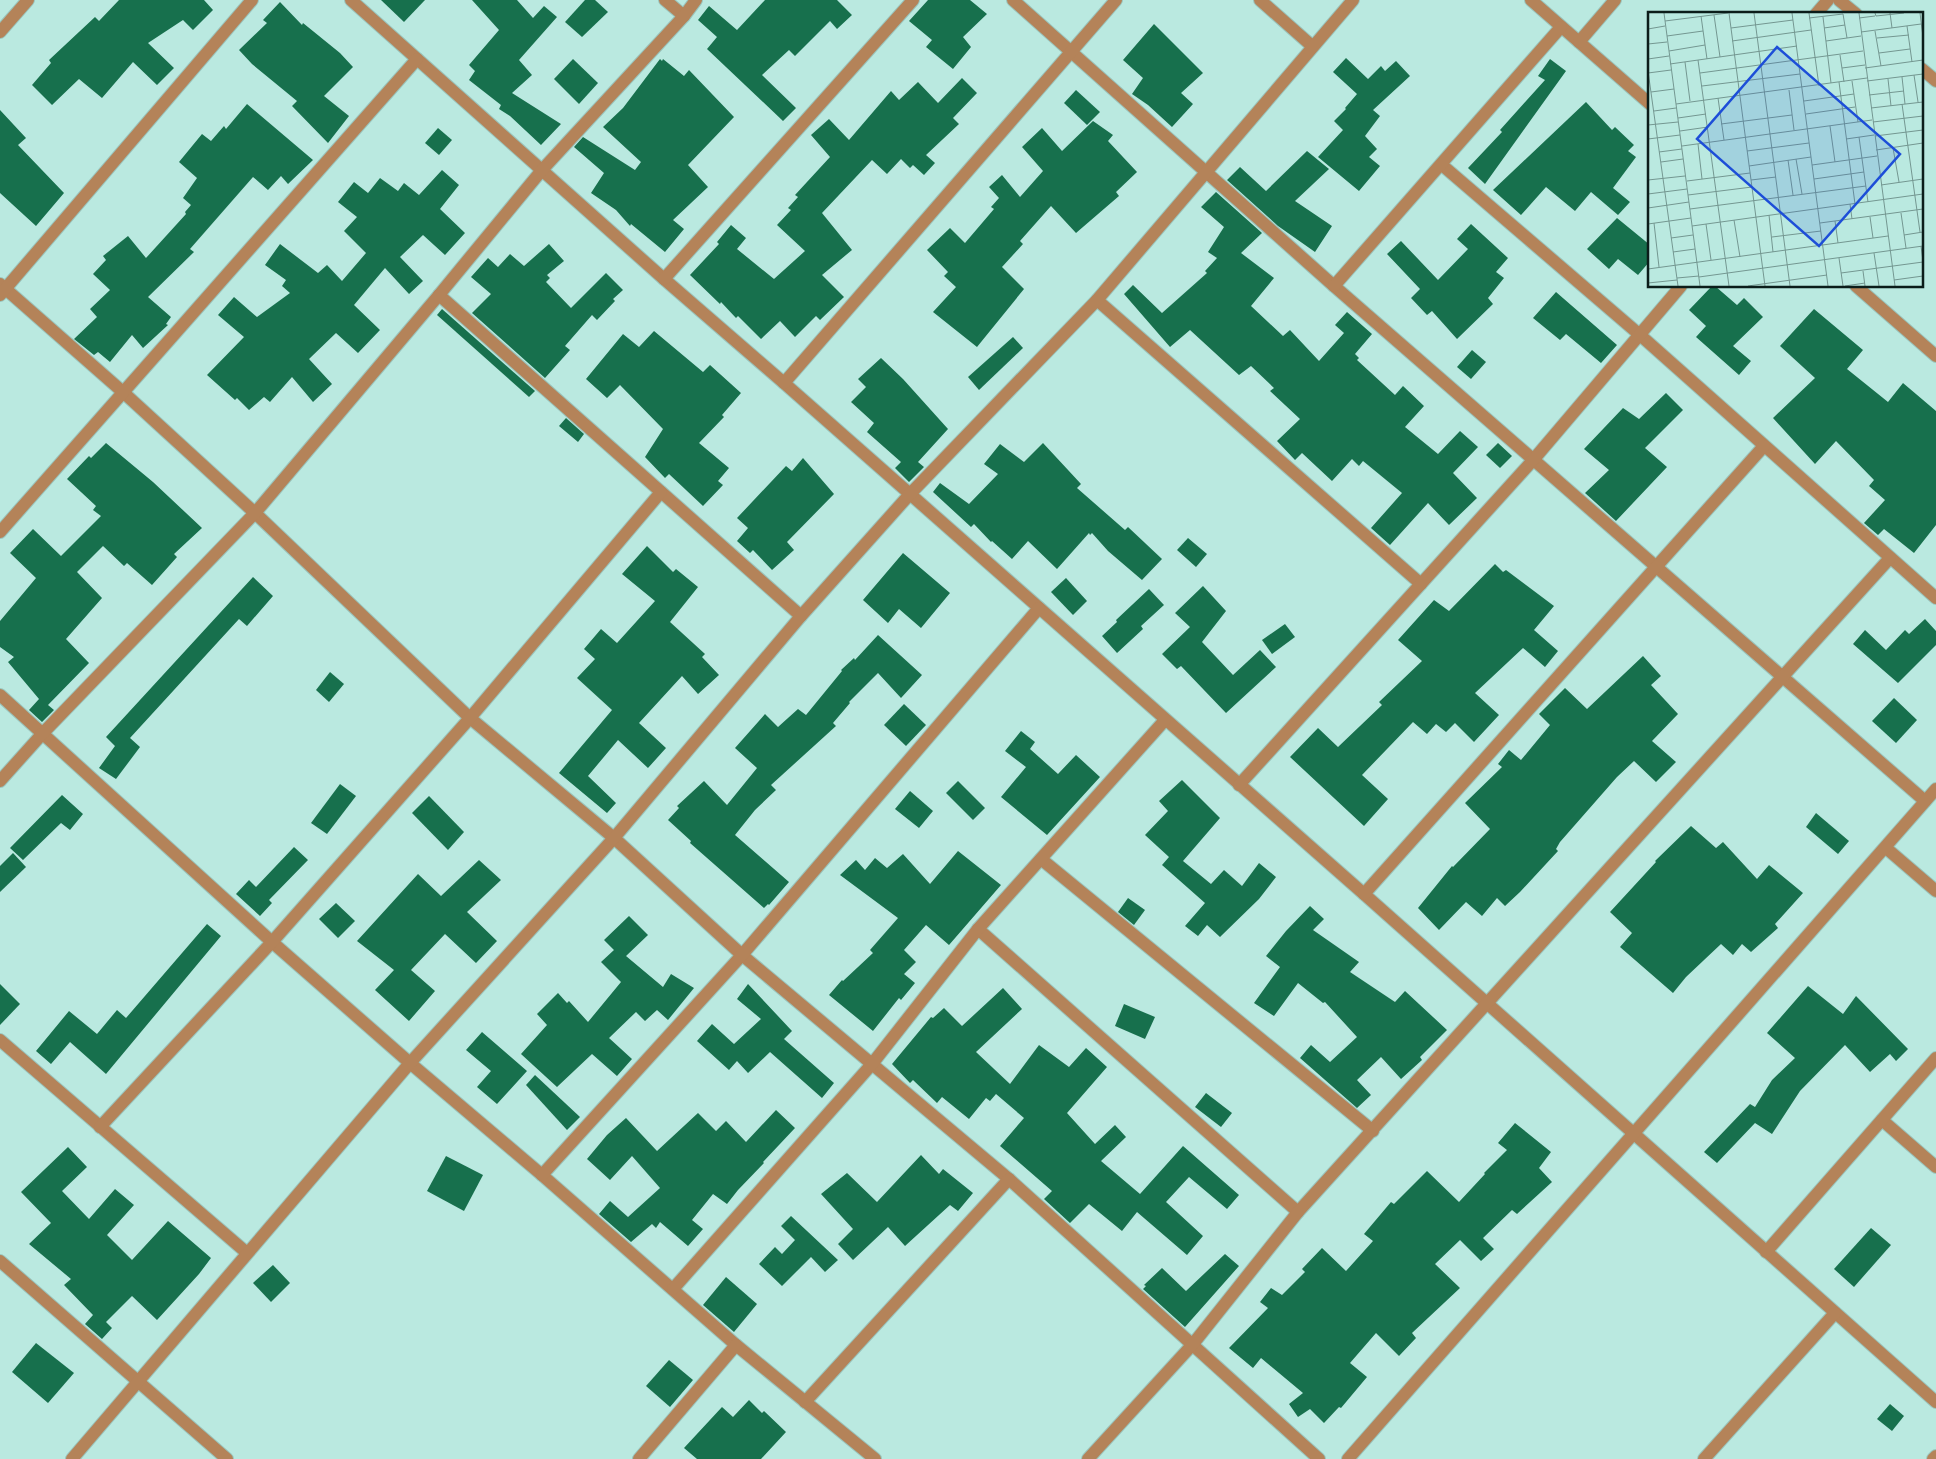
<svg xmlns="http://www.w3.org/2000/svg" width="1936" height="1459" font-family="'Roboto Condensed',sans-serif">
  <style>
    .building { fill: #17704d }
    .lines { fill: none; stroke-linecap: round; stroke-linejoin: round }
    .street-casing { stroke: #9ac4bc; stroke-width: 14 }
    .street { stroke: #b48359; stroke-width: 12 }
    .inset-road { fill: none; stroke: #749791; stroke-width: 1 }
    .view { fill: #1d4ed8; fill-opacity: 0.15; stroke: #1d4ed8; stroke-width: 2.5 }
    .inset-edge { fill: none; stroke: #0b1d1a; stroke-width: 2.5 }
  </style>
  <rect width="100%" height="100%" fill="#bae9e0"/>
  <g class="building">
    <polygon points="119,0 204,0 213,10 193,30 183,20 148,43 174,68 157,85 133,62 102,98 79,79 52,105 32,85 51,63 49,60 95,17 99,21"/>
    <polygon points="381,0 425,0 404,22"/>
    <polygon points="472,0 517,0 533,18 544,6 557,17 519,60 532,75 512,93 561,124 541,145 510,116 499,109 501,105 469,80 475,71 469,65 499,30"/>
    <polygon points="585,0 595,0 608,12 582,37 565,22"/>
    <polygon points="765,0 837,0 852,15 837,29 830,21 795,56 789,50 762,75 796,108 783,121 707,49 717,37 698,20 709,6 737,30"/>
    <polygon points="928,0 970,0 987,14 963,37 971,47 953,69 926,47 932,40 909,21"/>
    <polygon points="280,2 302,25 303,23 340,53 353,67 324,96 349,116 328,143 292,106 297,101 252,64 239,50 267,23 263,20"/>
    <polygon points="1154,24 1203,73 1181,93 1193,104 1172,127 1148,105 1132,94 1143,78 1123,60"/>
    <polygon points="1346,58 1368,79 1381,66 1385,71 1396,61 1410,76 1373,110 1380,116 1365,136 1377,149 1369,157 1380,166 1359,191 1318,157 1343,130 1334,121 1346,109 1345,108 1357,94 1333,72"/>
    <polygon points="573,59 598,83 579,104 554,79"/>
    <polygon points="660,59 662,61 663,59 684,76 689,70 734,117 688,165 708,187 673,220 684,229 665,252 631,224 630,226 616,210 591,193 604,173 574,147 583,137 635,170 641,162 603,127 623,108"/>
    <polygon points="1550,59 1566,71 1485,184 1468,168 1502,132 1500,130 1545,80 1538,76"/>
    <polygon points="962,78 977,93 953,118 959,124 926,155 935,163 924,175 913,165 910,168 901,159 887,174 872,160 822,213 852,250 822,275 844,297 820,320 816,316 795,337 780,321 761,339 738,316 736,318 721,302 720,304 690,275 719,244 717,242 731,225 746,238 737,249 774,279 805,251 777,225 791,210 788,208 798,197 795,195 830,157 811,135 829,119 849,140 891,91 899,100 918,82 938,103"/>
    <polygon points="1076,90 1100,112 1087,125 1064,103"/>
    <polygon points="1586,102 1612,130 1615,127 1634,145 1628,151 1636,157 1613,188 1630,202 1618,215 1591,192 1575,211 1546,187 1521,215 1493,190"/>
    <polygon points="247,104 313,160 288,184 281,176 268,190 253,177 190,249 194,252 148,297 171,317 166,324 168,325 143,348 132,335 110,362 98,352 94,355 74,339 97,317 90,309 110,290 93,274 106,260 103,256 128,236 146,258 186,214 185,212 191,205 183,198 197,178 179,162 202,134 211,141 224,126 226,129"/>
    <polygon points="0,110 26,138 18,145 64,193 36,226 0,193"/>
    <polygon points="1093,121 1113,135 1108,141 1137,172 1116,192 1119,196 1076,233 1051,206 1020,241 1023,244 1002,267 1024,289 977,347 933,312 956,287 944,276 948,272 927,250 950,228 965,243 994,209 991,207 999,198 989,187 1002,175 1020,197 1043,171 1022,147 1042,128 1062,151"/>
    <polygon points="438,128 452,140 439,155 425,143"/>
    <polygon points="1307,151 1329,169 1295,201 1332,226 1315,252 1278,226 1227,180 1240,167 1266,191"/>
    <polygon points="442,170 459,185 440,209 465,233 445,255 423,235 400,257 423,281 409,294 385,268 354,305 380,330 358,353 336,333 309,359 332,384 313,402 292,377 270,402 264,397 249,410 237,398 235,400 207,375 244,337 218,315 234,297 257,317 290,293 282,286 286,280 265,265 280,244 318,273 327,265 342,281 366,253 344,231 357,217 338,202 354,182 368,193 380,178 398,191 404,183 419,195"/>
    <polygon points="1216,192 1262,233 1241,253 1274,278 1251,306 1283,336 1290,330 1319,361 1344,333 1335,325 1347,312 1372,334 1355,354 1359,358 1357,360 1395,395 1403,386 1424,406 1405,427 1438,454 1460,431 1478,447 1453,473 1477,498 1449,525 1428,503 1390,545 1371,528 1402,493 1363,461 1359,466 1352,459 1332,481 1302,453 1295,460 1277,441 1300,419 1270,391 1274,388 1251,366 1239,375 1190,330 1170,347 1124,294 1133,285 1162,313 1207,273 1205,271 1217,258 1208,252 1224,227 1201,207"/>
    <polygon points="1617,218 1650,245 1650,261 1638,275 1618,259 1609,269 1587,249"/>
    <polygon points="1471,224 1508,258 1496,272 1504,278 1488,298 1493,304 1457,339 1432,311 1427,315 1411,298 1420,289 1387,254 1401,241 1438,280 1468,249 1457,239"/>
    <polygon points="549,244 564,261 547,275 550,278 546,282 571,308 606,273 623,290 613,299 615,301 597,320 592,315 565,346 570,350 545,378 472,313 491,294 471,277 488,258 498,267 510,254 524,266"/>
    <polygon points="1712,286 1715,286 1737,305 1744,298 1763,317 1733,346 1751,361 1739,375 1696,337 1706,326 1689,310"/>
    <polygon points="1556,292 1617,345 1601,363 1566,334 1560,340 1533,318"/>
    <polygon points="442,309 535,391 529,397 437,315"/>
    <polygon points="1814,309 1863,350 1847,369 1888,402 1903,383 1936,411 1936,525 1914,553 1884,529 1878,535 1864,523 1885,500 1869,486 1874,480 1836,441 1815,464 1773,418 1815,378 1780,346"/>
    <polygon points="654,331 703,372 710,365 741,393 722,415 724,417 699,443 729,468 718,481 723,485 703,506 669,474 665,478 645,457 663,429 620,385 607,398 586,379 623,334 639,347"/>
    <polygon points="1013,337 1023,348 979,390 968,377"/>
    <polygon points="1472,350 1486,362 1471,379 1457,367"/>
    <polygon points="881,358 903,379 948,429 918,462 924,467 909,482 895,468 901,462 867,432 874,423 851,402 866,387 858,379"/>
    <polygon points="1666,393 1683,410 1645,448 1667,467 1616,521 1585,493 1609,470 1584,449 1623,408 1639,419"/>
    <polygon points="566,418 584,434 578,442 559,426"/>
    <polygon points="106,443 153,482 202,528 174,554 177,557 152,585 127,563 124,566 103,546 77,572 102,598 66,639 89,663 48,705 54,710 42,722 29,710 39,699 8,662 14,657 0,647 0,621 36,578 10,553 33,529 61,556 101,516 93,510 96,506 67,479 89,456 91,458"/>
    <polygon points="1043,443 1081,484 1077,488 1125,530 1128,527 1162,559 1142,580 1108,551 1092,533 1090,535 1089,533 1057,569 1028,541 1012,559 992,541 991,542 974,524 971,527 933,492 940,483 969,504 998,474 984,464 1000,444 1024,462"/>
    <polygon points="1498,443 1512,456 1500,468 1486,455"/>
    <polygon points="803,458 834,494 787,542 794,550 772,570 753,550 750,553 737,541 748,528 737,518 786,466 792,471"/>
    <polygon points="1188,538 1207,554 1196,567 1177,550"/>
    <polygon points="647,546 673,572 676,569 698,587 670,622 705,654 702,657 719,675 698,694 682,676 639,723 666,748 648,768 618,740 588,776 616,803 607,813 559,773 612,710 577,678 595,659 584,649 601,629 617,643 655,601 622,574"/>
    <polygon points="903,553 950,593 921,628 899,609 888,623 863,600"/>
    <polygon points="1495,564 1503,572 1506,570 1554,606 1534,630 1558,651 1545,667 1523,648 1475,693 1499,715 1474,742 1455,723 1446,732 1436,724 1427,734 1413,722 1362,775 1388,799 1364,826 1290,757 1318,728 1338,747 1382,705 1379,702 1422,661 1398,640 1434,600 1449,611"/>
    <polygon points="253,577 273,596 247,626 239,619 130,738 140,747 116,779 99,768 115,746 106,737"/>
    <polygon points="1066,578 1087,601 1073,615 1051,592"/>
    <polygon points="1203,586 1226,611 1202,642 1233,675 1260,650 1276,667 1226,713 1181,666 1177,669 1162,654 1190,627 1175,613"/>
    <polygon points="1149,589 1164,605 1141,626 1143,629 1117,653 1102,636 1117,622 1116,620"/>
    <polygon points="1925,619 1936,631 1936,645 1898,683 1853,644 1865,630 1886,650 1905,630 1909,634"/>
    <polygon points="1285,624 1295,637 1272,654 1262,640"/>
    <polygon points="878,635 922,675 901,698 878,673 849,702 850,703 833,723 836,726 771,785 776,790 755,810 735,835 789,882 769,905 768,904 764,908 690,843 691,841 668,820 679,808 677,806 704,781 727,805 757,768 735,748 765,714 778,727 798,709 806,715 842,671 841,670 854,658 855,660"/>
    <polygon points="1643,656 1661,676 1651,685 1678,714 1652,741 1676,762 1656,782 1634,761 1617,777 1560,842 1556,849 1558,851 1520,892 1505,906 1497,898 1482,916 1466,902 1439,930 1418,908 1452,866 1453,867 1490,829 1465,803 1502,767 1498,764 1509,750 1521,760 1550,725 1539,714 1565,688 1587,709"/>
    <polygon points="330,672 344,684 329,702 316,690"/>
    <polygon points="1894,698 1917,720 1896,743 1872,721"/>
    <polygon points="904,704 926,725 906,746 884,725"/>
    <polygon points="1021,731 1035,742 1030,749 1058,774 1076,755 1100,777 1047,835 1001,797 1026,767 1005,751"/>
    <polygon points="1182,780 1220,818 1183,861 1211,884 1224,870 1242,886 1259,863 1276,877 1259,899 1220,937 1207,925 1198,936 1185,926 1205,903 1162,865 1169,857 1145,835 1168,811 1159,801"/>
    <polygon points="958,781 985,808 973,820 946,793"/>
    <polygon points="340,784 356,796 327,834 311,823"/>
    <polygon points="910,791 933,811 919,828 895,809"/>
    <polygon points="62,795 83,814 70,830 61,823 23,860 10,848"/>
    <polygon points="429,796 464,832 448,850 412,813"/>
    <polygon points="1816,813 1849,841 1838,854 1806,827"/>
    <polygon points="1691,826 1716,848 1723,842 1757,879 1769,865 1803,893 1775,924 1778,928 1751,952 1742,944 1733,955 1721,944 1686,977 1673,993 1620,947 1632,933 1610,912 1656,862 1655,861"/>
    <polygon points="294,847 308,860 269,900 272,903 260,916 236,894 249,880 256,887"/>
    <polygon points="958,851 1001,885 949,945 926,925 904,950 916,962 904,974 915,983 901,1000 899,998 873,1031 829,995 842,980 843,981 873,953 870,950 898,918 840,875 856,860 865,870 875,858 887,868 903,854 930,884"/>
    <polygon points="13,853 26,867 0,892 0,866"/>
    <polygon points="479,860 501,880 467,912 497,941 476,963 445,934 411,970 435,991 409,1021 375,990 394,970 357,941 418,874 441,896"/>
    <polygon points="1128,898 1145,910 1134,925 1118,912"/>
    <polygon points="336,903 355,921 338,938 319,919"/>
    <polygon points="1310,906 1324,919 1313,930 1359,962 1350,972 1395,1002 1405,991 1447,1030 1420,1057 1422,1060 1401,1079 1381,1057 1357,1080 1371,1095 1357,1108 1300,1058 1311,1045 1330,1062 1357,1037 1325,1002 1323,1003 1298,983 1274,1016 1254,1003 1280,967 1266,956 1286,931"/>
    <polygon points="629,916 648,935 626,956 663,987 671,974 694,988 668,1020 657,1010 645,1021 636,1012 609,1038 632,1059 617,1076 592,1054 557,1087 521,1054 547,1025 537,1014 558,993 567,1003 569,1001 588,1022 621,982 601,962 614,950 604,940"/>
    <polygon points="207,924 221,936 106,1074 70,1042 51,1064 36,1051 69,1011 97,1034 117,1010 126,1018"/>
    <polygon points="0,984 20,1004 0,1025"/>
    <polygon points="748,984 792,1031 784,1039 834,1083 822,1098 770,1052 748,1073 737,1061 729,1070 697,1041 712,1024 734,1044 761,1019 737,999"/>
    <polygon points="1808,986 1843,1014 1856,996 1908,1049 1896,1061 1890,1054 1870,1072 1845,1045 1800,1091 1772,1134 1755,1123 1717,1163 1704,1152 1750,1104 1755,1107 1772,1080 1795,1058 1767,1033"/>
    <polygon points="1003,988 1022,1009 976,1052 1010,1084 1039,1045 1069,1067 1086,1048 1107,1067 1067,1113 1095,1144 1115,1125 1126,1137 1101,1161 1140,1194 1183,1146 1239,1195 1227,1209 1189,1177 1166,1202 1203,1236 1187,1255 1137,1212 1122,1231 1089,1204 1070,1223 1044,1199 1052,1191 1000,1146 1024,1118 996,1094 990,1101 986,1098 969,1119 942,1097 937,1103 913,1080 910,1083 892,1064 931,1017 933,1018 944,1008 962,1026"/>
    <polygon points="1124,1004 1155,1017 1145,1039 1115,1026"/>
    <polygon points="482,1032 527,1071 497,1104 477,1087 491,1071 466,1050"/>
    <polygon points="535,1075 580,1117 567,1130 526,1085"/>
    <polygon points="1206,1093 1232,1113 1221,1127 1195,1107"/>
    <polygon points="776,1110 795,1128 763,1162 764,1163 738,1190 727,1204 713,1194 692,1220 703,1229 688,1246 660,1222 656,1228 652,1224 631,1242 599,1214 610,1201 628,1217 660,1188 632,1156 610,1180 587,1159 607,1135 626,1118 657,1151 698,1113 716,1131 726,1121 746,1142"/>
    <polygon points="1515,1123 1551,1152 1539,1168 1552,1182 1517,1214 1512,1210 1483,1238 1494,1249 1481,1261 1460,1240 1435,1264 1460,1288 1412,1333 1416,1338 1399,1356 1376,1333 1350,1363 1367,1377 1341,1408 1339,1407 1324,1423 1310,1409 1298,1417 1289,1404 1303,1393 1261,1358 1253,1368 1229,1348 1268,1308 1260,1302 1271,1288 1282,1295 1305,1272 1302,1269 1322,1248 1346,1271 1373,1241 1364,1234 1391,1202 1394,1204 1427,1171 1459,1202 1485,1174 1484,1173 1507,1150 1498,1143"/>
    <polygon points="68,1147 87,1167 62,1191 89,1219 115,1189 134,1205 107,1235 132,1260 168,1221 211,1258 199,1274 157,1320 132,1296 106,1322 112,1328 102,1339 85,1324 93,1315 64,1285 71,1279 29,1244 51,1223 21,1192"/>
    <polygon points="921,1155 939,1174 943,1169 973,1193 958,1211 950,1205 905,1246 888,1227 853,1260 838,1244 853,1229 821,1194 847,1173 877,1202"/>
    <polygon points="446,1156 483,1175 464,1211 427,1191"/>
    <polygon points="791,1216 838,1260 825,1272 811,1257 782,1286 759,1264 775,1247 782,1254 795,1240 781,1226"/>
    <polygon points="1871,1228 1891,1245 1854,1287 1834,1269"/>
    <polygon points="1225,1254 1239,1266 1185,1327 1143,1289 1146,1286 1144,1285 1162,1268 1186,1291"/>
    <polygon points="273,1265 290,1283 271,1302 253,1283"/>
    <polygon points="726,1277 757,1304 734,1332 703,1305"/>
    <polygon points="36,1343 74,1373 48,1403 12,1372"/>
    <polygon points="669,1360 693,1380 670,1407 646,1386"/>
    <polygon points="749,1400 762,1413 764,1411 786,1432 761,1459 697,1459 684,1448 722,1407 733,1417"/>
    <polygon points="1890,1404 1904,1416 1892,1431 1877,1419"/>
  </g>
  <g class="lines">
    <g class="street-casing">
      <g id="street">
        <polyline points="351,0 664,279 784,383 1364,894 1936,1402"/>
        <polyline points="665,0 684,16"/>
        <polyline points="1013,0 1334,286 1925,801"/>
        <polyline points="1260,0 1312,46"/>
        <polyline points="1531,0 1650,104"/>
        <polyline points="1839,0 1856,14"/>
        <polyline points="1816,14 1828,0"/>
        <polyline points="0,32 28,0"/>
        <polyline points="1579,42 1615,0"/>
        <polyline points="1922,69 1936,81"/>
        <polyline points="1442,165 1640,335 1936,598"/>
        <polyline points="664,279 913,0"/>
        <polyline points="0,284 124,393 255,513 470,718 614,838 742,955 1009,1179 1319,1459"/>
        <polyline points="1334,286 1561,27"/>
        <polyline points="1856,286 1936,356"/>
        <polyline points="0,295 252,0"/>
        <polyline points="439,295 801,616"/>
        <polyline points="1097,300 1421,584"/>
        <polyline points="784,383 1116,0"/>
        <polyline points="0,532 417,59"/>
        <polyline points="0,695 272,942 410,1063 542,1175 736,1345 875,1459"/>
        <polyline points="0,781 43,733 255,513 439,295 542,170 684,16 696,0"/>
        <polyline points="1239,785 1534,459 1681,286"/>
        <polyline points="1886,848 1936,891"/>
        <polyline points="1041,859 1373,1131"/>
        <polyline points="1364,894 1764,446"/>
        <polyline points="978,929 1298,1212"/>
        <polyline points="0,1040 247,1253"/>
        <polyline points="1882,1120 1936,1167"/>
        <polyline points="100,1127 272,942 470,718 661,492"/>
        <polyline points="542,1175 742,955 1039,608"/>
        <polyline points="1766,1252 1936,1058"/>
        <polyline points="0,1261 227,1459"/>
        <polyline points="673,1289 872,1064 978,929 1165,720"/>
        <polyline points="805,1402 1009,1179"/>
        <polyline points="72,1459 410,1063 614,838 801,616 910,494 1097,300 1353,0"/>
        <polyline points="639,1459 736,1345"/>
        <polyline points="1088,1459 1193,1344 1298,1212 1890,558"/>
        <polyline points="1348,1459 1936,789"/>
        <polyline points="1704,1459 1835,1313"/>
        <polyline points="1933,1459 1936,1456"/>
      </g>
    </g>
    <use href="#street" class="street"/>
  </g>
  <g transform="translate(1648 12)">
    <rect width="275" height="275" fill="#bae9e0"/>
    <path class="inset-road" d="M16,1L52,274M81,1L117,274M106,1L142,274M144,1L180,274M161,1L171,74M211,1L247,274M227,1L228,4L256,1M242,1L244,16M272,1L275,25M195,2L199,26M66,3L72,45M53,4L59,47M175,5L183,71M161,6L195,2M211,6L227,4M17,9L80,1M259,14L264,50M83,16L145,8M176,16L197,13M0,17L17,14M227,19L233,54M213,20L273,12M19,24L55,19M229,26L261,23M84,29L163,18M178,29L213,24M0,32L19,30M21,39L57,33M231,41L262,37M192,43L196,70M0,47L21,44M50,48L81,274M37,50L42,89M22,52L149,34M194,56L217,53M217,56L275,48M0,59L30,274M0,61L23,58M52,61L215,39M266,63L270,90M254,65L257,92M240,67L243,94M204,69L210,110M219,69L275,62M191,70L207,192M54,74L152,62M141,78L146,118M3,80L26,77M221,83L256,79M70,86L76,128M156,89L206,82M28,92L219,66M254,92L272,220M223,96L275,90M6,99L28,96M158,102L207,95M30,106L58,102M225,110L275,104M73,112L144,103M0,113L30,110M182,114L187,150M32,119L60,115M227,124L275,118M211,125L220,190M0,127L32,123M198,127L226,123M50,132L54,167M34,134L224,108M245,136L251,170M228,138L275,131M99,139L161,131M11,140L34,137M148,147L154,182M140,148L145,183M13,150L35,147M164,153L229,144M101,154L163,145M166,167L216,160M0,168L37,164M103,168L128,165M39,169L102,161M233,173L275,167M0,182L39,177M40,183L104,175M202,192L204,207M0,196L41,190M42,197L218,174M253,201L258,236M121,203L125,240M222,205L225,226M86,208L92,245M187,209L190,231M6,211L11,255M172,211L275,197M0,212L43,206M58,212L63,248M44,214L275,182M256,223L275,220M124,225L173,219M23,226L45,223M273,234L275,249M25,240L47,237M226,241L231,274M191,246L195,274M0,257L240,224M215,259L217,274M193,261L275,250M51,265L275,234M29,266L51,264M246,268L275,264M0,271L29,268M100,274L179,263M197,274L217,271"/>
    <path class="view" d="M129,35L252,142L171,234L49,127Z"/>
    <rect width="275" height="275" class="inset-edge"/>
  </g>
</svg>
